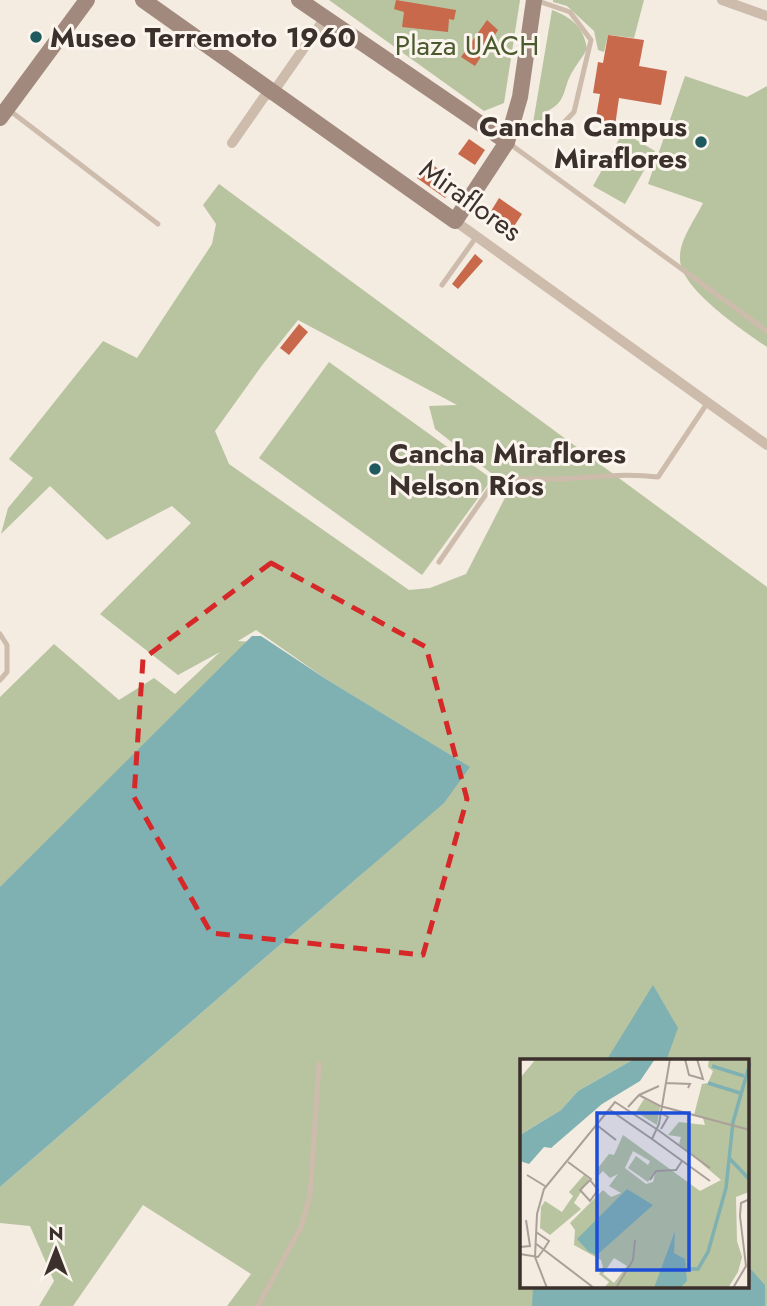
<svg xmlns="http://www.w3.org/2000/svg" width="767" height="1306" font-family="Jost,sans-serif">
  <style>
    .green { fill: #b8c4a0; fill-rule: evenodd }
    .water { fill: #7fb0b2 }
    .building { fill: #c8694b }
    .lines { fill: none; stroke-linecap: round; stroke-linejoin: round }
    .service { stroke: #cdbbac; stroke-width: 5 }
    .minor { stroke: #cdbbac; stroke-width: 10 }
    .secondary { stroke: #a18a7d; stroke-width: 16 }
    .marked { fill: none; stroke: #d62828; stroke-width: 5; stroke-dasharray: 14 9; stroke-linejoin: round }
    .poi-dot { fill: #1f5a5e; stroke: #fbf5ee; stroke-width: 2.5 }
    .labels { text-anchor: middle; stroke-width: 6; stroke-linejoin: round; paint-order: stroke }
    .poi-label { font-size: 28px; font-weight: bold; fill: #3b302b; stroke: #fbf5ee; text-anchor: start }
    .park-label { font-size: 28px; fill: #4a5a2e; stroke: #fbf5ee }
    .street-label { font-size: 28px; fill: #3b302b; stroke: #fbf5ee }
    .inset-river { fill: none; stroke: #7fb0b2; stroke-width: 3.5 }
    .inset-road { fill: none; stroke: #aaa098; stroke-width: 2 }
    .view { fill: #1d4ed8; fill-opacity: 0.15; stroke: #1d4ed8; stroke-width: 3.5 }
    .inset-edge { fill: none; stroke: #3b302b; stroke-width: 3.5 }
  </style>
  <rect width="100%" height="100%" fill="#f4ebe1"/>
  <g class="green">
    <polygon points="329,0 520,0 504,103 484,111"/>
    <polygon points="553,0 644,0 634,38 608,35 604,52 598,50 594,31 567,6 553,2"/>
    <path d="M552,10C571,17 584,27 587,49C582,58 576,65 571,74C562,92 567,101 546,112L545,122L533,123Z"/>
    <path d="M685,76L747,97L767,86V347C744,331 680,289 680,259C679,240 695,220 703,203L648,184Z"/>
    <polygon points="623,132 655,151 625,204 593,186"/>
    <path d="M219,184L767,587V1306H227L251,1274L143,1205L73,1306H39L54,1281L30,1226L0,1223V1187L371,866L0,1172V697L54,644L119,700L154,678L175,694L220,652L178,675L100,614L191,523L172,506L107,540L50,486L1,534L8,508L33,478L9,459L103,341L137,358L212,244L216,224L203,205ZM298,320L457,405L429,406L435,429L510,488L466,574L430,588L409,590L229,464L215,431L263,364ZM256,630L326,679L469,767L254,642L238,641ZM522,1061H748V1287H522Z"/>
    <polygon points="329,362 492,479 422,575 259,458"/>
  </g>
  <g class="water">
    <polygon points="252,636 261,636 326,679 470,767 444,803 0,1187 0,887"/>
    <polygon points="653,985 678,1028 666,1061 606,1061"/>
    <polygon points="748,1266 765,1285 765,1306 532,1306 533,1287 748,1287"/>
  </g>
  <g class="building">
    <polygon points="396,0 456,10 454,20 449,19 448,32 402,27 404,12 394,9"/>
    <polygon points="487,20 498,30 475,66 461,57"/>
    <polygon points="608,35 644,40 639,66 667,71 661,105 619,98 615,126 595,123 600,94 593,93 598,62 603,63"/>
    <polygon points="469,139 485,150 475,165 458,154"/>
    <polygon points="429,162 457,183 445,198 417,178"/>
    <polygon points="499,198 522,214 511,231 488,216"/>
    <polygon points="475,254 483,261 458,289 452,284"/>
    <polygon points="299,324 308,332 289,355 280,348"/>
  </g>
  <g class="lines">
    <g class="service">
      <polyline points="9,110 158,224"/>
      <polyline points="534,135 552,135 574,112 591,40 570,12 538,1"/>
      <polyline points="510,144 767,331"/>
      <polyline points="442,285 477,236"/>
      <path d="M439,562L493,484C515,476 536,480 559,479C592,477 625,473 658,477L708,402"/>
      <polyline points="0,634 7,645 7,672 0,680"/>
      <polyline points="258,1306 301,1227 310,1196 319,1064"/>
    </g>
    <g class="minor">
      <polyline points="722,0 767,16"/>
      <polyline points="232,143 264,97 274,91 325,18"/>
      <polyline points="455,221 767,445"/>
    </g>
    <g class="secondary">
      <polyline points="143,0 455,221 507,142 520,97 534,0"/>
      <polyline points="299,0 507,142"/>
      <polyline points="0,118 87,0"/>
    </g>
  </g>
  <path class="marked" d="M271,563L426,647L467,799L423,955L211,933L134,797L143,659Z"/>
  <g class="poi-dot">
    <circle cx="36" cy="37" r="7"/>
    <circle cx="701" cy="142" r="7"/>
    <circle cx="375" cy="469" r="7"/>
  </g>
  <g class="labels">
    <g class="poi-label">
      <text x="50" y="47">Museo Terremoto 1960</text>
      <text x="687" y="136" text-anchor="end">Cancha Campus<tspan x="687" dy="32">Miraflores</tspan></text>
      <text x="389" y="463">Cancha Miraflores<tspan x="389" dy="32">Nelson Ríos</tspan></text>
    </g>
    <g class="park-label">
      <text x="467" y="55">Plaza UACH</text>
    </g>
    <g class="street-label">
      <text transform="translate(471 200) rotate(36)" y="10">Miraflores</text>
    </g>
  </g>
  <g transform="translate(520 1059)">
    <rect width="229" height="229" fill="#f4ebe1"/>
    <path d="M16,0H114L58,32L41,51L0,76V19ZM189,0H229V133L216,138L217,182L222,198L218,213L208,229H84L89,223L79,215L83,208L81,201L54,186L55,171L50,164L83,131L91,138L101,134L89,127L98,115L90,119L83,112L77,118L78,109L89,95L94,96L103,76L180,132L201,121L159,85L161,78L148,76L159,63L185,66L183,59L174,56L182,25L188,24L193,12L188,8ZM113,92L130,102L128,106L116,97L108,109L128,123L136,111L133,123L126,125L105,109ZM94,199L107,207L94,224L83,215ZM124,40L140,48L137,66L116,53ZM64,116L69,120L54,144L61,150L30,176L20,169L21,148L25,142L42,153L53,137L49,133Z" fill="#b8c4a0" fill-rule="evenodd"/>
    <path d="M114,0H135L120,22L82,45L31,89L24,88L9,105L0,102V76L41,51L58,32ZM107,130L133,146L77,196L69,193L57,180ZM155,172L154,194L165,200L167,222L160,229H134Z" fill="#7fb0b2"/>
    <path class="inset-river" d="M192,7L224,17M188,24L220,34M210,100L230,121M169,210H178L188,193L206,129L213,63L230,4"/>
    <path class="inset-road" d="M165,0L169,16L183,20L177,0M146,24L170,25L168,29M119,36L139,27M108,48L119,36L140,47L230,71M90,51L132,80L139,65L150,0M78,67L96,81M141,70L148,58L141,54M138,71L190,109M132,80L190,122M48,103L71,120L60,131L70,142L78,131L70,121M7,116L25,127M130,121L136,112L156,111L162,102M16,173L29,182L24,190M15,184L74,229M0,188L10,187L6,161M0,195L18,198L24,190M27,229L15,198L17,155L24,130L95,43L138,71M96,229L113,201L115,181M213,229L226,207L220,157L221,144L230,140"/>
    <path class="view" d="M77,54H169V211H77Z"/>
    <rect width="229" height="229" class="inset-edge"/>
  </g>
  <g transform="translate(56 1250)" stroke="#fbf5ee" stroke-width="5" paint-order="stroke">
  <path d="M0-5L12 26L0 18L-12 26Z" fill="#3b302b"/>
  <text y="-10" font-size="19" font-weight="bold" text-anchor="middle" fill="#3b302b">N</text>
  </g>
</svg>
